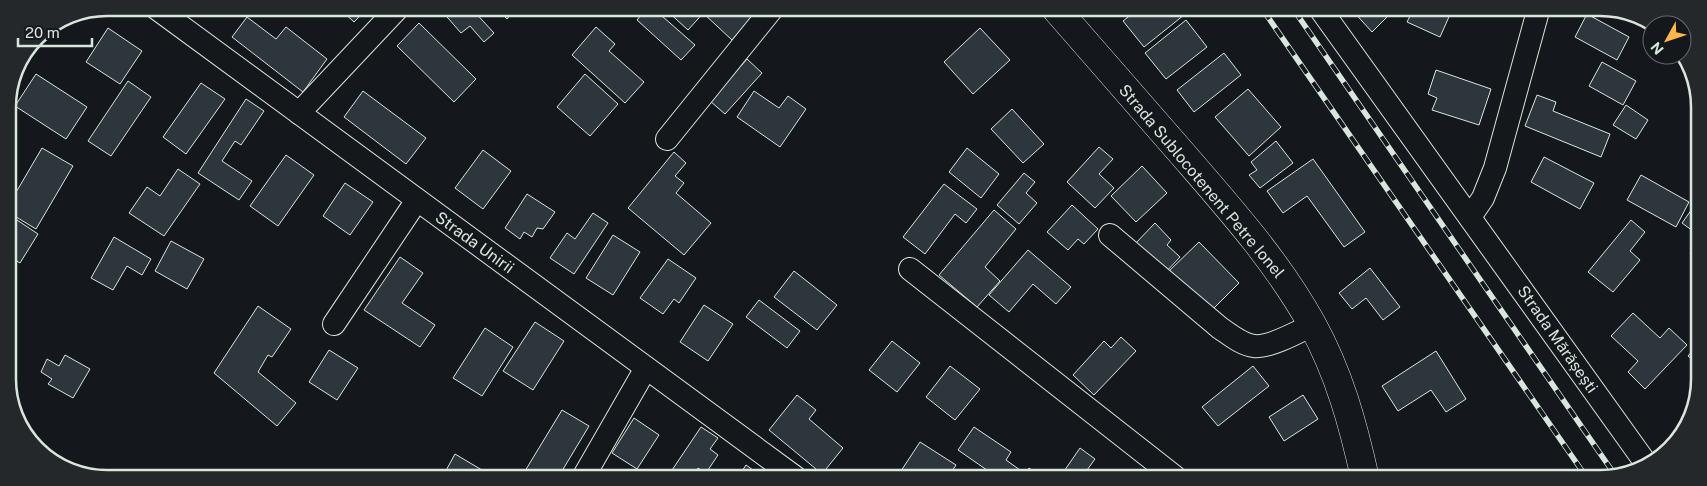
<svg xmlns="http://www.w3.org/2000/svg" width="1707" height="486" font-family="'Public Sans',sans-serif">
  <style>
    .building { fill: #2c363c; stroke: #d8e6dc }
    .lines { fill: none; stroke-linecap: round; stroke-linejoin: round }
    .minor-casing { stroke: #d8e6dc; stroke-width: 24 }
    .secondary-casing { stroke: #d8e6dc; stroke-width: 29 }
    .minor { stroke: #14181c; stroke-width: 22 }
    .secondary { stroke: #14181c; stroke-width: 28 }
    .rail-casing { stroke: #d8e6dc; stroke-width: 5.5 }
    .rail { stroke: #14181c; stroke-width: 4; stroke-dasharray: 11; stroke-linecap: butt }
    .labels { text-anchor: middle; stroke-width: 4; stroke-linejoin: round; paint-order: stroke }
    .street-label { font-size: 16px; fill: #d8e6dc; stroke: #14181c }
    .rim { fill: none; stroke: #d8e6dc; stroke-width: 2.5 }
  </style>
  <rect width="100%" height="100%" fill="#14181c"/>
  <g class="building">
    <polygon points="339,8 368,8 354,22"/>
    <polygon points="443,8 471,8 494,33 484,42 470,26 461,33 441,10"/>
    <polygon points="496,8 517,8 507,19"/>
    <polygon points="646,9 654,9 695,45 681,60 637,20"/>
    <polygon points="665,9 704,9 706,10 688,30"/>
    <polygon points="707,9 758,9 732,40 703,13"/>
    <polygon points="1137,10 1180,10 1184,15 1144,47 1123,21"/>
    <polygon points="1352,10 1394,10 1372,32"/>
    <polygon points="1413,10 1452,10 1440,37 1407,22"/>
    <polygon points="1587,14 1629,37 1617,60 1575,37"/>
    <polygon points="247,17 276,39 286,27 327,59 303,92 232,37"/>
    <polygon points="1186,20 1207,47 1166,79 1145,53"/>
    <polygon points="419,23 476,79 454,102 397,46"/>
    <polygon points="596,27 615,44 609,51 644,82 625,103 572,55"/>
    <polygon points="108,28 142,51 120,84 86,62"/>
    <polygon points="980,28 1010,60 973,94 944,62"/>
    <polygon points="1224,53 1241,75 1194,112 1177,90"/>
    <polygon points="747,59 762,73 725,114 710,101"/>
    <polygon points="1602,62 1636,81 1623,105 1589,86"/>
    <polygon points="1436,70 1491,89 1479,125 1432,110 1437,98 1428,94"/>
    <polygon points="36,74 87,107 66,139 15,106"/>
    <polygon points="585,74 618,104 590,136 557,107"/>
    <polygon points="128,81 151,97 111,156 88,141"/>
    <polygon points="201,83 225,99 186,154 163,137"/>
    <polygon points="1248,89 1281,127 1249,156 1215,117"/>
    <polygon points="363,91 426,138 406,164 344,117"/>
    <polygon points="754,91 779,108 788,96 806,109 780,147 737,117"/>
    <polygon points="1537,95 1556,102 1553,111 1610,134 1601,157 1525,126"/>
    <polygon points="246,99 264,111 241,145 235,141 222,161 252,181 239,200 198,173"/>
    <polygon points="1626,105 1648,120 1636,139 1613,125"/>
    <polygon points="1012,109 1044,144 1023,163 991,129"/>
    <polygon points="1276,141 1293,163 1260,188 1249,175 1257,170 1251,162"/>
    <polygon points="1099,147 1113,159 1099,174 1114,188 1095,208 1067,182"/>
    <polygon points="42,148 73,166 36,229 8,212 8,206"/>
    <polygon points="967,148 999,174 981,198 949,172"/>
    <polygon points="483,150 511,171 483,209 455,188"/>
    <polygon points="674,152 686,163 675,176 684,183 676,193 711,223 684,255 628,208"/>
    <polygon points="286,155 314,175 278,226 250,206"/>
    <polygon points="1544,157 1594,183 1580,209 1531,182"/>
    <polygon points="1313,159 1365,232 1344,247 1307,196 1283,213 1267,191"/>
    <polygon points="1142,166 1167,193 1136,222 1111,196"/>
    <polygon points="178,169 200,184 164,236 129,213 147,187 160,196"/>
    <polygon points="1024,173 1035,182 1026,193 1037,203 1019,224 997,205"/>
    <polygon points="1641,175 1689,202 1676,227 1627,200"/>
    <polygon points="345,183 373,202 350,235 323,216"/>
    <polygon points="944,184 977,209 966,223 955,214 925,254 903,237"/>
    <polygon points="527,194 555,212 543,229 537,228 532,237 524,232 520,239 505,228"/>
    <polygon points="1697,202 1697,234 1682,223"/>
    <polygon points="1072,205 1098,229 1084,244 1078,239 1068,250 1047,232"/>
    <polygon points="994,210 1016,229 985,267 1000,281 977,307 939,275"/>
    <polygon points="593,213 608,223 574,274 550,258 567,233 575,239"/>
    <polygon points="14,218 38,234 20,263 9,256 8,227"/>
    <polygon points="1631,220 1645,232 1630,251 1640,260 1613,292 1588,272"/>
    <polygon points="1155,223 1171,240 1167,245 1180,257 1164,274 1134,245"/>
    <polygon points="613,235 640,252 613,295 586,278"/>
    <polygon points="114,237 151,259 142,275 127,266 113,290 91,278"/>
    <polygon points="171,241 204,259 187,289 155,271"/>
    <polygon points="1199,242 1239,283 1210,312 1169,271"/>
    <polygon points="1697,244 1697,259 1690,254"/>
    <polygon points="1028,250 1071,287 1056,304 1033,284 1009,312 989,295"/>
    <polygon points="400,257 423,273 402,303 435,325 420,347 364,310"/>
    <polygon points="668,259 696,278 679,303 674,299 663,314 640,298"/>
    <polygon points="1370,268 1400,307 1383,320 1366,298 1352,309 1339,293"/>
    <polygon points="794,271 837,305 817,330 774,297"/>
    <polygon points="759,300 800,331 787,348 746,317"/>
    <polygon points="704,305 733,324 708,361 680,342"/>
    <polygon points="258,306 291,329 272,357 268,355 258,372 296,403 277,426 214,373"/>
    <polygon points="1633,313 1660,338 1669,328 1687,345 1645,389 1628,372 1638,361 1611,336"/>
    <polygon points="535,322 564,341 533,390 503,371"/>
    <polygon points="485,328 513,347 482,396 453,378"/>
    <polygon points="1121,337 1136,351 1094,395 1073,375 1104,341 1111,348"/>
    <polygon points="892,341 920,363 897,392 869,370"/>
    <polygon points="1696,346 1696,363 1688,356"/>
    <polygon points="329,350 358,368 337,400 309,382"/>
    <polygon points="1436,351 1466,399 1446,412 1431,390 1398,411 1382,386"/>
    <polygon points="65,355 90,369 73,398 48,384 52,379 41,372 47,359 59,366"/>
    <polygon points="950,366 980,389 955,420 926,397"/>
    <polygon points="1253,366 1269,386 1218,426 1202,407"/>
    <polygon points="797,395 816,410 809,419 843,448 822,474 769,430"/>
    <polygon points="1303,395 1318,419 1284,441 1269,417"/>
    <polygon points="562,410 589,426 559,476 534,476 525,471"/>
    <polygon points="634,418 659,435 637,469 612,453"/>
    <polygon points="701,427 718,438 710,449 718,455 706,473 698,468 692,476 668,476"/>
    <polygon points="974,427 1011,452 1006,460 1020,470 1015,477 997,477 958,450"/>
    <polygon points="920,442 956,465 948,477 897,477"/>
    <polygon points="1080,448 1095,459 1082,477 1060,477"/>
    <polygon points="41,449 71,467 70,469 40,451"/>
    <polygon points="455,454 492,476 443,476"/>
    <polygon points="746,465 763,477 738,477"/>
    <polygon points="1029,468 1042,477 1023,477"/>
  </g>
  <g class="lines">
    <g class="minor-casing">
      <g id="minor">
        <polyline points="156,8 795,477"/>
        <polyline points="1321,10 1645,462"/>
        <polyline points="299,113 398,8"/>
        <polyline points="667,139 772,9"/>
        <polyline points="1470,217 1483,198 1495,168 1538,11"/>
        <path d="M1110,235L1220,328C1229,334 1242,345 1254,346C1269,348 1298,332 1312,325"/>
        <polyline points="910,269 1175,477"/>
        <polyline points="334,324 417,200"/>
        <polyline points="584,476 646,368"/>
      </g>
    </g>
    <g class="secondary-casing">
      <path id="secondary" d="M1057,10C1100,59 1143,109 1186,158C1232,211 1278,263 1312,324C1339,373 1353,424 1365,478"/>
    </g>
    <use href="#minor" class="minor"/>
    <use href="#secondary" class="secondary"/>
    <g class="rail-casing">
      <g id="rail">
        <polyline points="1263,10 1587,478"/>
        <polyline points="1294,10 1615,475"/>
      </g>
    </g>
    <use href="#rail" class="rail"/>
  </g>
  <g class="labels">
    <g class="street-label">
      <text transform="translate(1202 181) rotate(50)" y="6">Strada Sublocotenent Petre Ionel</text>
      <text transform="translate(475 242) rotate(36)" y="6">Strada Unirii</text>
      <text transform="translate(1558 339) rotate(55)" y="6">Strada Mărășești</text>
    </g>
  </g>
  <path d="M0 0H1707V486H0ZM107 16H1600A91 91 0 0 1 1691 107V379A91 91 0 0 1 1600 470H107A91 91 0 0 1 16 379V107A91 91 0 0 1 107 16Z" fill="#24282b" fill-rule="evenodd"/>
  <path class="rim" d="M107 16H1600A91 91 0 0 1 1691 107V379A91 91 0 0 1 1600 470H107A91 91 0 0 1 16 379V107A91 91 0 0 1 107 16Z"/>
  <g transform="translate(1667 40) rotate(230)"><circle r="24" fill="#14181c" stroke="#626a69"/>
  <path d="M0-4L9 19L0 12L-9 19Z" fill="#ffb74d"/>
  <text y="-8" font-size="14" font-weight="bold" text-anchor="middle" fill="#d8e6dc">N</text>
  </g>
  <path d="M18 38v8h74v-8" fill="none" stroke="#d8e6dc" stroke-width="2.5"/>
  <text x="25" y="38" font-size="15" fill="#d8e6dc" stroke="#14181c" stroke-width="4" paint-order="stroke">20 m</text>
</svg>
